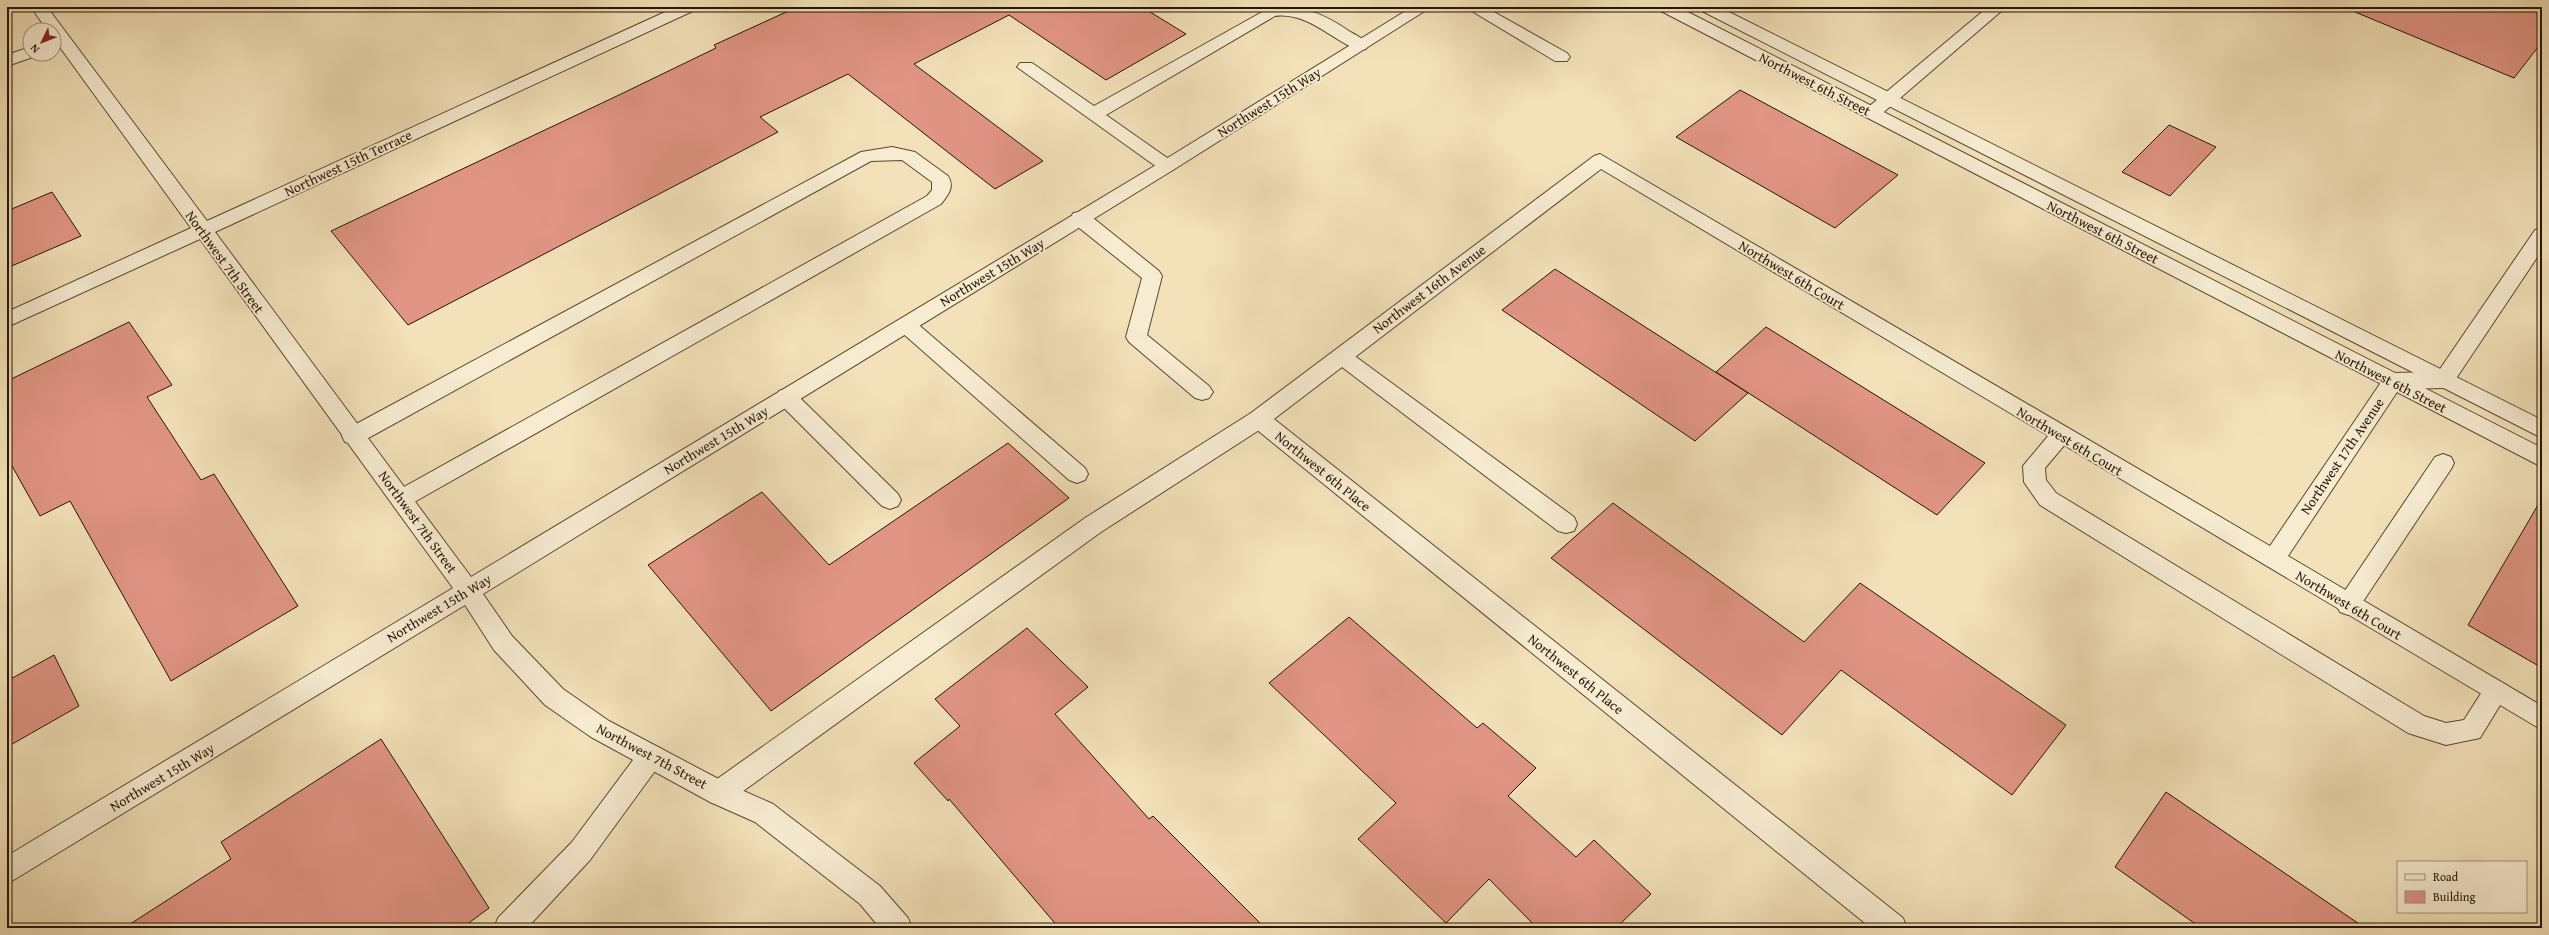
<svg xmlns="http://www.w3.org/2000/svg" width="2549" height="935" font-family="'Gentium Book Plus',serif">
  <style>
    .building { fill: #e19585; stroke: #251501 }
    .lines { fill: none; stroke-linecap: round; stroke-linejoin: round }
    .service-casing { stroke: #58482f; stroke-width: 2 }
    .minor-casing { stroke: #58482f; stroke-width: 2 }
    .tertiary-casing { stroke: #58482f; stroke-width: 2 }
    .service { fill: #f7ecd2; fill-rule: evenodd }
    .minor { fill: #f7ecd2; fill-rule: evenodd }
    .tertiary { fill: #f7ecd2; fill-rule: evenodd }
    .labels { text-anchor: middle; stroke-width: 4; stroke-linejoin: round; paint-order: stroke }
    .street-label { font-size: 14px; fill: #251501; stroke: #f7ecd2 }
  </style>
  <rect width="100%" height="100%" fill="#f3e1b9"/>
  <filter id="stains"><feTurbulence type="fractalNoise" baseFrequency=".005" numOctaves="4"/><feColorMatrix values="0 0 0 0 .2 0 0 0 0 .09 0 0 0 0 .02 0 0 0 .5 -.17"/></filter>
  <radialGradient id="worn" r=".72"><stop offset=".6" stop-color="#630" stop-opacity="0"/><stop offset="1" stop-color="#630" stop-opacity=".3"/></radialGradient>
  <g class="building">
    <polygon points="797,7 1142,7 1186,34 1106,80 1009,15 914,64 1043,161 995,189 848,74 760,117 778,132 408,325 331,231 619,95 716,48 714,45"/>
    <polygon points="2343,7 2542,7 2542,42 2514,78"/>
    <polygon points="1740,90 1898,175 1835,228 1676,137"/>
    <polygon points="2169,125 2216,147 2170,196 2122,172"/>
    <polygon points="52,192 81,236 7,268 7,211"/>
    <polygon points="1555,269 1748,393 1695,441 1502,310"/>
    <polygon points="129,322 172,385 147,397 201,480 214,474 298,606 171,681 70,501 40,516 7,457 7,381"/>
    <polygon points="1766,327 1985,463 1937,515 1716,372"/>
    <polygon points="1008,443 1069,498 771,711 648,565 762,492 829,565"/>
    <polygon points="2542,498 2542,668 2468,625"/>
    <polygon points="1613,503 1804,642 1860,583 2066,725 2012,795 1841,670 1782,735 1551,558"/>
    <polygon points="1349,617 1477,728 1483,723 1536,768 1508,796 1576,857 1594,840 1651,894 1616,928 1537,928 1489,879 1446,923 1358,839 1396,803 1269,683"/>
    <polygon points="1027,628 1088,687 1055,714 1149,819 1153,816 1265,928 1059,928 949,799 948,801 914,763 960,726 935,699"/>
    <polygon points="54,655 79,706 7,747 7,681"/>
    <polygon points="381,739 489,908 462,928 124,928 231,859 221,842"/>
    <polygon points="2166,792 2365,928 2201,928 2115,867"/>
  </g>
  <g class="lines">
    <g class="service-casing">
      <g id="service">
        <path d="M1271,7C1305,7 1321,12 1349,31C1355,35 1364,38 1368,45L1366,49C1344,54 1314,11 1275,16L1106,115L1173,162L1176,166L1173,170H1161L1017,67L1020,63H1032L1094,106Z"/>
        <polygon points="1465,7 1485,7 1567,53 1570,57 1567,61 1555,61"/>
        <polygon points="30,47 30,54 37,54 36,56 7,66 7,55"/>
        <path d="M892,147L915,152L948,176C955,187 948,195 941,204L409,505L401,508L393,505L390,499L393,493L927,196L932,190V182L902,160L871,161L361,442L353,444L345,442L342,436L345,430L861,152Z"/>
        <polygon points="1080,212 1087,213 1159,271 1162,276 1147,335 1209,386 1213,392 1209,398 1202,400 1195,398 1129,342 1126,337 1142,278 1073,223 1071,218 1073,213"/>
        <polygon points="906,318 913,320 1085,468 1088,474 1085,480 1077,483 1069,480 899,330 896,325 899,320"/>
        <polygon points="1341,348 1348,351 1574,517 1577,524 1574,531 1566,533 1558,531 1334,361 1331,356 1334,351"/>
        <polygon points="786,389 793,391 898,494 901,500 898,506 890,509 882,506 779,403 775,397 779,391"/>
        <polygon points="1259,411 1267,413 1270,419 1267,425 1101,532 728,802 719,805 710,802 706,793 710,784 1085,518 1251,413"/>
        <polygon points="2061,428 2069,430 2072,436 2045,468 2046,480 2056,493 2424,716 2446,723 2464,720 2487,684 2496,681 2505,684 2508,692 2480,738 2446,745 2408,733 2040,505 2024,482 2023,466 2053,430"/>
        <polygon points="2443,454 2451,457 2454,463 2451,469 2356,612 2348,615 2340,612 2336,605 2340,598 2435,457"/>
        <polygon points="651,744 660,748 664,756 660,764 590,860 527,928 494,928 498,918 572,842 642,748"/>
      </g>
    </g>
    <g class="minor-casing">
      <g id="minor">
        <polygon points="31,7 47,7 207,221 676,7 697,7 695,10 215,232 471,577 1161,162 1412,7 1431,7 1173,170 483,594 512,636 563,689 609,721 728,784 773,804 880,886 908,918 912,928 880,928 860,904 755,822 710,802 591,737 545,705 494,650 465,605 7,884 7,856 453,588 200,239 7,327 7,312 191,228 54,39 54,30 47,30"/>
        <polygon points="1988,7 2006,7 1878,117 1866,117 1863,113 1866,109"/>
        <polygon points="1600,154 2270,546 2386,375 2393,373 2438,372 2535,230 2542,228 2542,250 2451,386 2444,388 2399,389 2288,556 2542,706 2542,730 1601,169 1274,419 1903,918 1907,928 1871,928 1251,425 1248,419 1251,413 1594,156"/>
      </g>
    </g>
    <g class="tertiary-casing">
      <g id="tertiary">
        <polygon points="1657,7 1678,7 2542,448 2542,467 1659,10"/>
        <polygon points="1698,7 1719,7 2542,420 2542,438 1700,10"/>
      </g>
    </g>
    <use href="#service" class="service"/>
    <use href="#minor" class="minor"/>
    <use href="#tertiary" class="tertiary"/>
  </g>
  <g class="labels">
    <g class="street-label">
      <text transform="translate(1815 84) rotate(27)" y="5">Northwest 6th Street</text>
      <text transform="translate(1269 102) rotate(-32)" y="5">Northwest 15th Way</text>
      <text transform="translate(348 163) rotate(-25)" y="5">Northwest 15th Terrace</text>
      <text transform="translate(2103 232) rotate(27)" y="5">Northwest 6th Street</text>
      <text transform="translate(225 262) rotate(54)" y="5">Northwest 7th Street</text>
      <text transform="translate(992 272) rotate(-31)" y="5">Northwest 15th Way</text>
      <text transform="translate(1792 275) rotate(31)" y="5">Northwest 6th Court</text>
      <text transform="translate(1429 289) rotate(-37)" y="5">Northwest 16th Avenue</text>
      <text transform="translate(2391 381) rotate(27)" y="5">Northwest 6th Street</text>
      <text transform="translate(716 440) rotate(-31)" y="5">Northwest 15th Way</text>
      <text transform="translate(2070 441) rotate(31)" y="5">Northwest 6th Court</text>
      <text transform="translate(2342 456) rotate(-56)" y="5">Northwest 17th Avenue</text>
      <text transform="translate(1323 471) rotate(39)" y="5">Northwest 6th Place</text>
      <text transform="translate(418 522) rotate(54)" y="5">Northwest 7th Street</text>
      <text transform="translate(2349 605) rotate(31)" y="5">Northwest 6th Court</text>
      <text transform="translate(439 608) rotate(-31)" y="5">Northwest 15th Way</text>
      <text transform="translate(1576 674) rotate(39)" y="5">Northwest 6th Place</text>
      <text transform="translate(652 756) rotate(28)" y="5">Northwest 7th Street</text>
      <text transform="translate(162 777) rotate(-31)" y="5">Northwest 15th Way</text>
    </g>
  </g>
  <rect width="2549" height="935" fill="none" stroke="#f3e1b9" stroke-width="24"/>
  <rect x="8" y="8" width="2533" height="919" fill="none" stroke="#251501" stroke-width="2"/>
  <rect x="12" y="12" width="2525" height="911" fill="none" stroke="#251501"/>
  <rect x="2397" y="861" width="130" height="52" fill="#f7ecd2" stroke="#a3967e"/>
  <rect x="2405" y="874" width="20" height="6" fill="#f7ecd2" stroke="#a3967e"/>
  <text x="2433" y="881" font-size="12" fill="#251501">Road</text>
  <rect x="2405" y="891" width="20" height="12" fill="#e19585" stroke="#a3967e"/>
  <text x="2433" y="901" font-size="12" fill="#251501">Building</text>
  <g transform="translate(42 42) rotate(227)"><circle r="19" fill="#f7ecd2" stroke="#a3967e"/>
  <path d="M0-3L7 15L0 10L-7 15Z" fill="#8f2418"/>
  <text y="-6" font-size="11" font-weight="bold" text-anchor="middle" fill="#251501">N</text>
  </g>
  <rect width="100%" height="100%" filter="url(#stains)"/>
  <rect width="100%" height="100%" fill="url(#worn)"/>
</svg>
